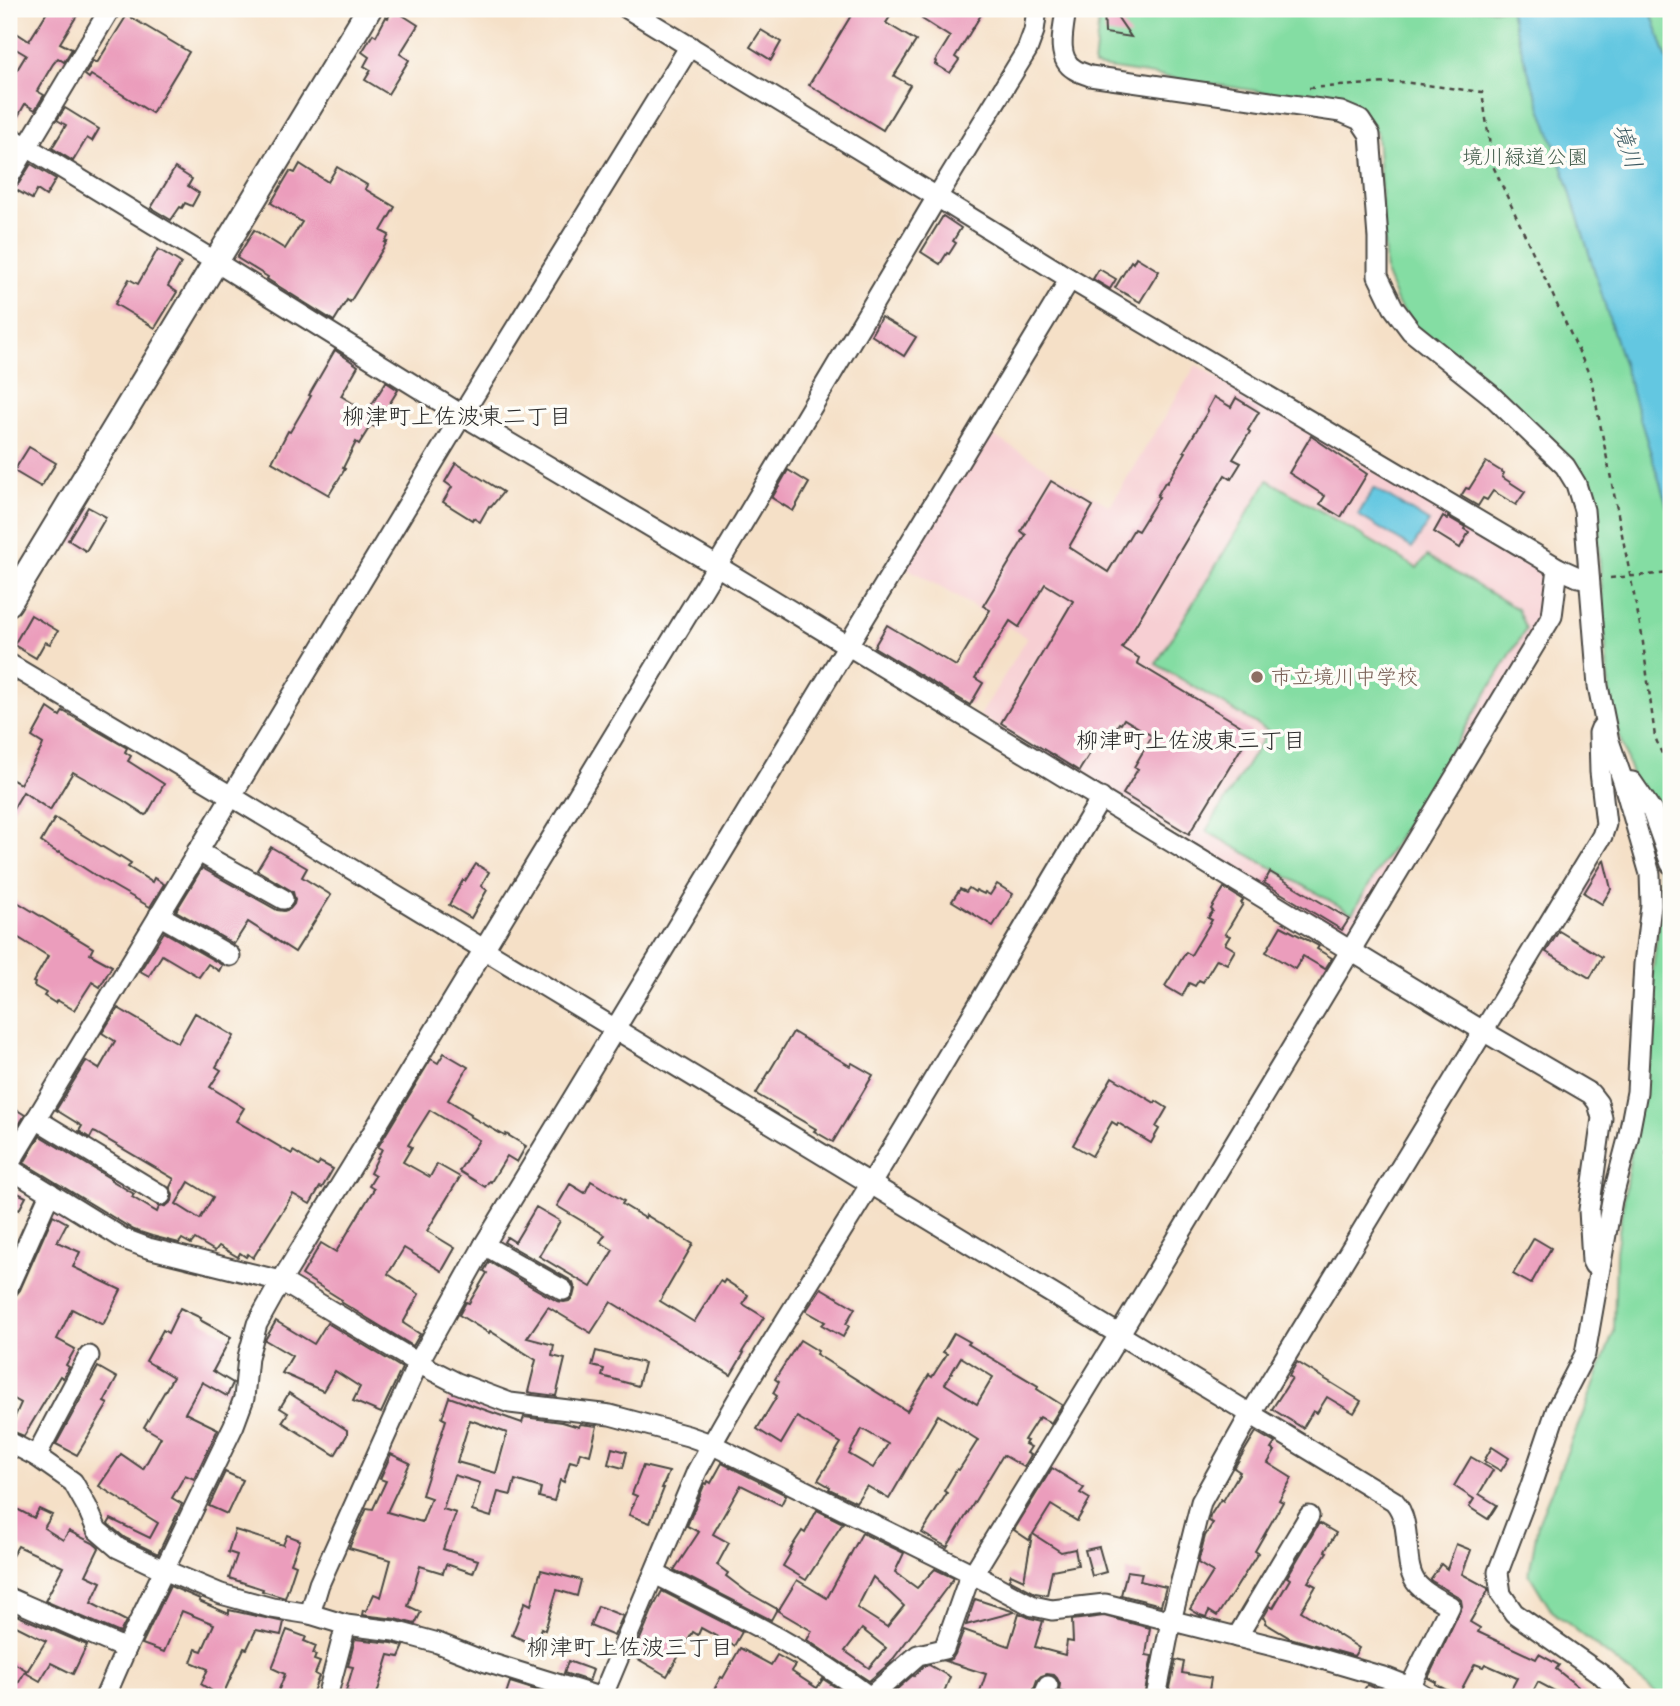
<svg xmlns="http://www.w3.org/2000/svg" width="1680" height="1706" font-family="'Shantell Sans','Klee One',sans-serif">
  <style>
    .built { fill: #f7cfd3 }
    .green { fill: #84dda3; stroke: #588467; stroke-width: 2 }
    .water { fill: #63c7e1; stroke: #477986; stroke-width: 2 }
    .building { fill: #eb9dbc; fill-rule: evenodd }
    .lines { fill: none; stroke-linecap: round; stroke-linejoin: round }
    .minor-casing { stroke: #494642; stroke-width: 23 }
    .tertiary-casing { stroke: #494642; stroke-width: 28 }
    .path { stroke: #494642; stroke-width: 2.5; stroke-dasharray: 5 5; stroke-linecap: butt }
    .minor { stroke: #fff; stroke-width: 19 }
    .tertiary { stroke: #fff; stroke-width: 24 }
    .path-bridge { stroke: #494642; stroke-width: 2.5; stroke-dasharray: 5 5; stroke-linecap: butt }
    .education-dot { fill: #8d6e63; stroke: #fdfcf7; stroke-width: 2.5 }
    .labels { text-anchor: middle; stroke-width: 7; stroke-linejoin: round; paint-order: stroke }
    .park-label { font-size: 21px; fill: #46604f; stroke: #fdfcf7 }
    .education-label { font-size: 21px; fill: #785e54; stroke: #fdfcf7; text-anchor: start }
    .water-label { font-size: 23px; font-style: italic; fill: #3c5a62; stroke: #fdfcf7 }
    .neighbourhood-label { font-size: 23px; fill: #2b2b2b; stroke: #fdfcf7 }
  </style>
  <rect width="100%" height="100%" fill="#fdfcf7"/>
  <filter id="ink" filterUnits="userSpaceOnUse"><feTurbulence type="fractalNoise" baseFrequency=".0143" numOctaves="2"/><feDisplacementMap in="SourceGraphic" scale="14" xChannelSelector="R" yChannelSelector="G"/><feConvolveMatrix kernelMatrix="1 2 1 2 8 2 1 2 1" color-interpolation-filters="sRGB"/></filter>
  <filter id="wash" filterUnits="userSpaceOnUse"><feTurbulence type="fractalNoise" baseFrequency=".00686" numOctaves="4" result="noise"/><feDisplacementMap in="SourceGraphic" scale="28" xChannelSelector="R" yChannelSelector="G"/><feGaussianBlur stdDeviation="1.57" result="paint"/><feColorMatrix in="noise" values="0 0 0 0 0 0 0 0 0 0 0 0 0 0 0 0 0 1.4 0 .05"/><feComposite in="paint" operator="in"/></filter>
  <g filter="url(#wash)">
    <rect width="100%" height="100%" fill="#f5e0c7"/>
    <polygon class="built" points="1196,365 1546,572 1546,619 1352,939 980,716 1027,638 904,566 987,432 1110,506"/>
    <g class="green">
      <polygon points="1100,9 1671,9 1671,1697 1661,1697 1551,1610 1529,1574 1538,1523 1584,1411 1614,1331 1616,1252 1632,1143 1659,919 1659,875 1647,821 1620,738 1609,691 1598,540 1590,486 1571,463 1415,326 1398,304 1386,275 1377,132 1342,104 1094,66"/>
      <polygon points="1268,480 1417,568 1427,556 1517,609 1526,629 1352,913 1206,831 1268,731 1156,664"/>
    </g>
    <g class="water">
      <polygon points="1509,9 1650,9 1671,71 1671,519 1563,169 1530,77"/>
      <polygon points="1374,488 1429,522 1412,548 1358,515"/>
    </g>
    <g id="blocks">
      <g class="building">
        <polygon points="49,9 81,9 60,43 72,49 64,62 58,58 53,64 37,91 44,95 35,110 25,104 13,125 9,124 9,83 26,55 9,45 9,28 29,41"/>
        <polygon points="393,9 418,25 400,54 409,60 388,94 365,80 371,70 364,66 369,57 362,52 373,34 376,36 386,17 388,18"/>
        <polygon points="855,9 895,9 886,23 916,41 894,76 910,85 883,130 809,85"/>
        <polygon points="928,9 983,9 979,14 981,15 955,57 959,60 950,73 935,64 936,62 935,61 950,37 922,19"/>
        <polygon points="1104,9 1112,9 1131,37 1105,33"/>
        <polygon points="127,15 189,52 152,113 91,75 89,78 85,75 93,61 97,63"/>
        <polygon points="761,30 781,42 771,60 750,47"/>
        <polygon points="65,108 99,129 92,141 87,138 73,161 52,148 66,125 57,120"/>
        <polygon points="31,164 56,179 46,196 37,190 32,199 13,188 19,183"/>
        <polygon points="300,164 328,182 337,167 367,185 365,189 395,207 381,231 389,235 385,242 387,242 350,302 347,300 334,321 267,279 268,277 237,258 254,230 285,249 302,222 271,203 290,171 295,173"/>
        <polygon points="175,168 192,179 188,186 199,193 192,206 185,203 182,208 180,207 171,220 151,208"/>
        <polygon points="943,216 961,228 953,241 956,243 949,254 947,253 940,264 921,252"/>
        <polygon points="158,249 181,263 168,286 177,292 155,328 115,304 129,279 138,284"/>
        <polygon points="1136,257 1159,271 1140,302 1115,288 1131,261 1133,263"/>
        <polygon points="1099,269 1116,279 1110,289 1093,279"/>
        <polygon points="881,317 916,337 904,356 871,335"/>
        <polygon points="335,350 358,366 341,396 367,412 386,382 398,390 375,427 371,425 359,444 356,442 343,468 345,469 329,495 272,462 288,431 290,432 311,396 309,395"/>
        <polygon points="1214,397 1231,407 1236,398 1259,412 1248,430 1250,432 1233,459 1241,463 1231,479 1225,475 1122,648 1139,658 1137,663 1251,732 1189,834 1123,794 1138,769 1134,767 1152,736 1124,719 1121,724 1119,723 1110,738 1102,734 1079,771 1001,723 1073,601 1045,584 1019,627 1010,621 975,678 983,683 970,705 874,647 887,625 956,666 990,610 983,606 1026,535 1021,531 1051,481 1093,506 1069,547 1108,572 1134,529 1138,531 1159,497 1157,496 1165,482 1167,483 1186,452 1184,451 1208,411 1207,410"/>
        <polygon points="1311,436 1367,474 1341,517 1320,504 1325,496 1289,473"/>
        <polygon points="29,447 56,463 41,487 14,471"/>
        <polygon points="1486,462 1504,473 1502,477 1525,492 1516,505 1493,491 1487,500 1483,498 1478,506 1461,496 1466,488 1469,489"/>
        <polygon points="456,463 503,492 491,507 489,506 480,522 473,518 472,520 443,502 452,487 445,482"/>
        <polygon points="788,470 809,483 793,511 772,498"/>
        <polygon points="88,507 106,517 86,551 68,540"/>
        <polygon points="1443,516 1447,519 1448,517 1465,527 1464,529 1469,532 1460,548 1434,532"/>
        <polygon points="31,615 58,631 50,644 45,642 36,658 14,645"/>
        <polygon points="48,708 60,716 63,711 127,748 125,752 131,756 128,761 164,784 147,814 145,815 124,801 73,772 50,810 23,792 9,816 9,778 20,784 41,749 43,744 32,737"/>
        <polygon points="55,818 119,857 120,856 131,863 128,867 152,882 154,878 164,884 150,907 98,877 59,852 58,853 41,842"/>
        <polygon points="271,847 307,868 302,877 331,895 295,952 248,922 234,944 176,911 202,868 277,910 284,911 290,909 294,904 295,900 293,892 257,870"/>
        <polygon points="1604,860 1611,889 1602,904 1584,893"/>
        <polygon points="476,864 489,872 481,886 487,890 471,918 449,905 463,880 465,881"/>
        <polygon points="1270,872 1349,919 1342,930 1264,883"/>
        <polygon points="997,884 1013,894 993,926 952,901 960,889 966,892 969,888 975,892 976,890 984,894 985,892 990,895"/>
        <polygon points="1224,888 1243,900 1241,903 1243,904 1225,934 1230,936 1225,944 1235,950 1227,964 1217,959 1203,982 1199,980 1195,986 1189,983 1182,996 1165,986 1186,952 1191,955 1212,920 1208,918 1213,911 1211,909"/>
        <polygon points="9,897 93,948 90,954 112,966 100,987 92,982 74,1010 57,1000 55,1003 44,996 46,993 34,986 35,983 33,982 48,956 9,932"/>
        <polygon points="1281,926 1319,946 1317,949 1332,958 1325,969 1303,956 1295,969 1266,952"/>
        <polygon points="1559,931 1602,957 1590,978 1546,952"/>
        <polygon points="164,932 222,965 219,971 208,964 199,977 162,955 149,976 140,971"/>
        <path d="M118,1008L178,1043L195,1013L234,1036L216,1067L221,1070L210,1087L244,1108L236,1121L292,1154L293,1151L317,1166L320,1162L333,1169L322,1188L320,1187L310,1204L293,1194L253,1258L248,1254L246,1257L240,1253L238,1257L219,1246L215,1251L195,1239L191,1244L182,1239L179,1243L152,1236L134,1230L24,1163L40,1136L111,1179V1180L134,1194L132,1197L157,1212L159,1207L166,1206L172,1201L173,1195L170,1187L174,1179L96,1133L93,1132L90,1138L79,1131L82,1126L56,1110L86,1061L99,1069L115,1041L102,1033ZM189,1182L213,1197L200,1219L176,1204Z"/>
        <polygon points="793,1032 850,1066 852,1063 873,1075 833,1142 814,1131 816,1129 756,1094"/>
        <polygon points="444,1053 468,1067 448,1100 471,1114 470,1116 505,1136 506,1134 526,1146 517,1162 507,1156 491,1182 489,1181 485,1187 459,1171 479,1140 430,1110 408,1145 412,1147 403,1162 430,1177 437,1164 460,1177 427,1231 455,1248 442,1271 404,1248 388,1274 419,1294 403,1323 420,1334 413,1346 341,1302 342,1300 302,1275 321,1243 336,1252 374,1189 369,1186 375,1176 370,1173 382,1149 378,1147 431,1059 438,1063"/>
        <polygon points="1112,1077 1155,1103 1156,1101 1167,1108 1156,1127 1159,1129 1151,1143 1118,1123 1117,1125 1112,1122 1092,1156 1073,1145"/>
        <polygon points="9,1105 25,1115 9,1141"/>
        <polygon points="591,1181 624,1201 622,1204 645,1218 646,1215 693,1244 660,1301 694,1322 720,1281 723,1283 725,1280 748,1295 743,1304 764,1317 742,1352 744,1353 731,1375 611,1302 591,1333 548,1307 527,1338 554,1345 552,1356 565,1359 556,1396 533,1393 528,1392 536,1360 490,1331 489,1333 459,1315 466,1302 469,1303 487,1273 484,1271 489,1262 557,1301 564,1302 569,1301 573,1297 575,1289 573,1283 570,1280 504,1242 507,1237 515,1242 536,1207 560,1221 539,1256 591,1287 613,1250 600,1242 605,1235 557,1206 570,1184 585,1193"/>
        <polygon points="9,1189 26,1197 19,1210 9,1204"/>
        <polygon points="53,1215 67,1223 57,1242 80,1252 73,1267 121,1290 103,1325 72,1309 57,1339 75,1349 66,1365 69,1367 63,1378 60,1376 24,1436 9,1430 21,1403 9,1396 9,1298 16,1295 20,1290"/>
        <polygon points="1534,1238 1551,1248 1531,1284 1513,1274"/>
        <polygon points="821,1288 855,1308 846,1324 849,1326 843,1337 822,1325 825,1322 806,1311"/>
        <polygon points="180,1308 201,1318 200,1320 231,1337 213,1371 233,1383 227,1396 202,1382 185,1413 218,1429 194,1479 185,1475 172,1498 182,1504 158,1554 125,1538 108,1524 111,1519 150,1538 158,1523 99,1486 121,1454 143,1469 161,1437 144,1427 173,1377 146,1361 163,1330 168,1333"/>
        <polygon points="276,1321 314,1344 327,1323 402,1368 381,1413 353,1401 360,1387 335,1371 323,1391 282,1373 292,1356 265,1340"/>
        <path d="M954,1333L970,1342L968,1344L1038,1386L1037,1389L1062,1405L1051,1423L1040,1417L1039,1419L1038,1418L1024,1440L1027,1441L1025,1444L1031,1447L1027,1453L1031,1455L1024,1467L1003,1455L947,1547L922,1533L947,1493L944,1491L957,1469L959,1470L978,1440L938,1415L889,1499L867,1486L856,1502L829,1489L830,1487L818,1480L841,1443L797,1417L781,1444L757,1429L777,1396L773,1393L779,1382L775,1379L800,1340L818,1351L816,1354L907,1411L929,1375L932,1377L947,1354L943,1352ZM961,1357L993,1377L977,1404L945,1384ZM862,1429L888,1444L873,1468L849,1454Z"/>
        <polygon points="596,1351 644,1363 638,1386 602,1376 604,1369 592,1366"/>
        <polygon points="1297,1362 1361,1401 1354,1413 1327,1397 1317,1413 1313,1411 1303,1428 1272,1409 1292,1378 1289,1376"/>
        <polygon points="98,1367 117,1378 104,1402 108,1404 77,1455 56,1444"/>
        <polygon points="289,1393 347,1430 347,1435 335,1455 282,1422 288,1413 280,1408"/>
        <path d="M449,1397L522,1423L524,1417L562,1422L579,1427L580,1424L597,1426L590,1455L580,1452L577,1463L570,1461L564,1482L560,1480L554,1501L539,1497L541,1488L515,1480L511,1495L498,1492L491,1517L472,1511L480,1483L454,1475L443,1509L456,1513L443,1549L478,1560L473,1573L446,1564L443,1573L420,1566L408,1606L421,1612L415,1624L396,1619L362,1615L363,1610L366,1611L374,1594L381,1597L391,1560L349,1548L367,1508L373,1509L386,1481L380,1479L391,1454L410,1463L387,1512L422,1522L431,1498L422,1495L446,1420L442,1418ZM470,1420L507,1433L496,1473L457,1462Z"/>
        <polygon points="1256,1432 1275,1443 1271,1449 1275,1451 1268,1463 1292,1478 1279,1500 1283,1502 1255,1551 1258,1553 1229,1599 1228,1599 1217,1616 1209,1611 1206,1617 1200,1615 1190,1609 1213,1572 1198,1563 1205,1536 1213,1523 1209,1521 1210,1516 1221,1499 1223,1501 1240,1472 1234,1468"/>
        <polygon points="1492,1447 1509,1458 1501,1471 1484,1461"/>
        <polygon points="612,1448 627,1452 623,1468 608,1464"/>
        <polygon points="1471,1457 1493,1470 1479,1494 1497,1505 1488,1519 1469,1507 1474,1499 1454,1486"/>
        <polygon points="722,1463 786,1495 781,1505 741,1485 713,1534 729,1543 717,1565 728,1573 726,1576 747,1592 777,1609 771,1620 674,1570 699,1532 687,1526 705,1483 707,1484 708,1481 711,1483"/>
        <polygon points="643,1466 669,1472 662,1488 664,1488 650,1523 629,1515 637,1496 632,1494"/>
        <polygon points="1052,1468 1084,1488 1080,1493 1090,1499 1077,1521 1051,1505 1033,1534 1061,1552 1075,1549 1078,1565 1052,1570 1047,1595 1035,1593 1009,1579 1011,1574 1024,1580 1032,1535 1029,1540 1014,1530"/>
        <polygon points="225,1472 243,1480 227,1514 209,1506"/>
        <polygon points="9,1505 34,1518 39,1509 52,1515 44,1528 63,1540 69,1531 93,1543 99,1548 86,1575 101,1582 91,1603 126,1621 120,1633 45,1601 63,1567 18,1546 9,1561"/>
        <polygon points="817,1510 843,1523 806,1580 783,1566 790,1554 789,1553 792,1548 791,1548 802,1531 805,1533"/>
        <polygon points="1319,1523 1336,1533 1325,1551 1327,1552 1308,1582 1316,1586 1301,1611 1359,1648 1354,1656 1290,1638 1265,1623 1266,1620 1263,1618 1270,1606 1273,1608 1290,1579 1287,1577"/>
        <polygon points="235,1530 283,1545 287,1535 300,1540 291,1563 296,1565 285,1598 262,1591 263,1589 229,1578 237,1555 228,1552"/>
        <path d="M862,1533L904,1553L895,1572L917,1588L935,1569L954,1578L890,1663L869,1681L807,1640L812,1631L778,1611L797,1580L827,1598ZM873,1577L904,1606L887,1627L857,1608ZM862,1629L886,1648L869,1668L845,1651Z"/>
        <polygon points="1456,1544 1471,1550 1462,1574 1488,1588 1488,1591 1470,1622 1480,1628 1478,1632 1536,1659 1539,1654 1559,1665 1556,1669 1591,1697 1566,1697 1538,1682 1530,1697 1507,1697 1517,1678 1485,1664 1483,1667 1475,1664 1458,1696 1435,1684 1436,1682 1428,1678 1462,1606 1461,1600 1457,1596 1430,1580 1441,1564 1447,1569"/>
        <polygon points="1099,1547 1106,1572 1092,1576 1085,1550"/>
        <polygon points="541,1570 581,1580 577,1596 557,1590 545,1630 541,1628 534,1645 512,1635 525,1602 531,1605"/>
        <polygon points="1127,1571 1142,1573 1140,1581 1166,1587 1161,1605 1121,1595"/>
        <polygon points="170,1586 200,1599 199,1601 229,1614 229,1610 284,1622 281,1635 256,1630 247,1649 244,1648 222,1697 201,1684 208,1669 191,1662 196,1649 202,1651 214,1624 182,1611 164,1652 142,1644"/>
        <polygon points="662,1591 742,1632 734,1646 701,1628 698,1635 693,1632 667,1676 633,1656 653,1608"/>
        <polygon points="975,1599 1015,1612 966,1625"/>
        <polygon points="598,1606 623,1616 614,1636 590,1626"/>
        <polygon points="1019,1613 1030,1618 1043,1621 1035,1647 1065,1655 1067,1641 1073,1642 1072,1620 1104,1616 1150,1628 1146,1655 1152,1656 1144,1697 1065,1697 1066,1693 1059,1691 1060,1684 1057,1678 1054,1675 1047,1674 1041,1676 1037,1680 1031,1697 978,1697 986,1674 945,1661 952,1659 955,1654 964,1630 1009,1646"/>
        <polygon points="16,1615 87,1645 73,1674 51,1663 40,1681 26,1673 46,1641 10,1623"/>
        <polygon points="287,1630 306,1637 304,1641 316,1646 313,1654 316,1655 314,1660 320,1662 315,1674 319,1676 311,1697 276,1697 285,1674 272,1668"/>
        <polygon points="355,1639 392,1643 404,1646 399,1657 389,1655 376,1697 367,1697 346,1691 353,1667 348,1666"/>
        <polygon points="740,1648 771,1665 777,1655 795,1665 791,1671 817,1688 823,1679 843,1692 839,1697 710,1697 721,1677 723,1678"/>
        <polygon points="9,1660 26,1670 10,1697 9,1697"/>
        <polygon points="1176,1660 1184,1662 1182,1673 1211,1678 1208,1697 1168,1697"/>
        <polygon points="568,1661 593,1670 589,1681 564,1673"/>
        <polygon points="929,1665 950,1677 942,1697 888,1697 913,1675 914,1676 924,1666"/>
        <polygon points="510,1682 539,1691 537,1697 505,1697"/>
        <polygon points="1367,1685 1394,1694 1393,1697 1360,1697"/>
      </g>
    </g>
  </g>
  <g filter="url(#ink)">
    <use href="#blocks" fill-opacity="0" stroke="#494642" stroke-width="2"/>
    <g class="lines">
      <g class="minor-casing">
        <g id="minor">
          <polyline points="628,9 937,197 1027,50 1034,31 1037,9"/>
          <path d="M1066,9C1064,27 1055,58 1074,69C1078,72 1085,74 1090,76L1341,112L1360,120L1370,135L1378,238V276L1393,307L1411,331L1491,395L1565,466L1576,484L1584,510L1598,686L1609,741L1623,781L1650,874L1651,905L1644,964L1637,1092L1628,1139L1612,1200L1585,1354L1557,1408L1530,1488L1498,1572L1501,1594L1514,1613L1602,1675L1624,1697"/>
          <polyline points="9,136 216,262 462,415 717,566 1483,1031 1591,1094 1598,1103 1602,1118 1589,1210 1592,1261 1594,1265"/>
          <polyline points="9,177 110,9"/>
          <path d="M9,664L231,796L1394,1501C1415,1525 1400,1565 1418,1585C1426,1594 1440,1600 1450,1606L1405,1697"/>
          <polyline points="1624,781 1632,782 1652,811 1671,864"/>
          <polyline points="197,851 283,899"/>
          <polyline points="159,915 230,956"/>
          <polyline points="36,1119 161,1195"/>
          <polyline points="9,1164 462,415 690,46"/>
          <polyline points="9,1168 124,1239 148,1248 281,1281 418,1363 457,1383 510,1403 610,1415 688,1436 711,1444 973,1574 1033,1606 1052,1610 1105,1604 1301,1653 1387,1678 1410,1687 1427,1697"/>
          <polyline points="484,1245 563,1290"/>
          <polyline points="9,1285 50,1193"/>
          <polyline points="9,1442 36,1456 73,1482 87,1507 97,1530 118,1548 164,1570 221,1594 272,1608 310,1614 346,1625 394,1631 438,1643 486,1662 599,1697"/>
          <polyline points="36,1456 89,1356"/>
          <path d="M655,1574C728,1611 804,1647 870,1697"/>
          <polyline points="9,1598 126,1649"/>
          <polyline points="310,1614 319,1584 418,1363 484,1245 1070,279"/>
          <polyline points="1237,1637 1309,1516"/>
          <polyline points="105,1697 126,1649 234,1425 244,1398 248,1357 257,1324 281,1281 351,1168 717,566 937,197 1070,279 1558,568 1578,577 1589,579"/>
          <polyline points="327,1697 346,1625"/>
          <path d="M602,1697L697,1471C750,1373 812,1280 870,1185C948,1057 1024,927 1101,798"/>
          <polyline points="870,1697 918,1655 944,1649 967,1584 973,1574 1119,1335 1552,616 1558,568"/>
          <polyline points="1043,1697 1048,1686"/>
          <polyline points="1156,1697 1171,1621 1201,1502 1250,1415 1602,836 1606,824 1600,772 1599,733 1601,728"/>
        </g>
      </g>
      <g class="tertiary-casing">
        <polyline id="tertiary" points="9,603 369,9"/>
      </g>
      <g class="path">
        <polyline points="1309,88 1402,82 1482,92 1493,166 1591,378 1642,635 1655,737 1671,776"/>
        <polyline points="1671,1111 1670,1111 1667,1165 1671,1234"/>
      </g>
      <use href="#minor" class="minor"/>
      <use href="#tertiary" class="tertiary"/>
      <polyline class="path-bridge" points="1610,578 1671,573"/>
    </g>
  </g>
  <circle class="education-dot" cx="1257" cy="677" r="7"/>
  <g class="labels">
    <g class="park-label">
      <text x="1525" y="164">境川緑道公園</text>
    </g>
    <g class="education-label">
      <text x="1271" y="684">市立境川中学校</text>
    </g>
    <g class="water-label">
      <text transform="translate(1628 146) rotate(72)" y="8">境川</text>
    </g>
    <g class="neighbourhood-label">
      <text x="457" y="424">柳津町上佐波東二丁目</text>
      <text x="1191" y="748">柳津町上佐波東三丁目</text>
      <text x="630" y="1655">柳津町上佐波三丁目</text>
    </g>
  </g>
  <rect width="1680" height="1706" fill="none" stroke="#fdfcf7" stroke-width="35"/>
</svg>
